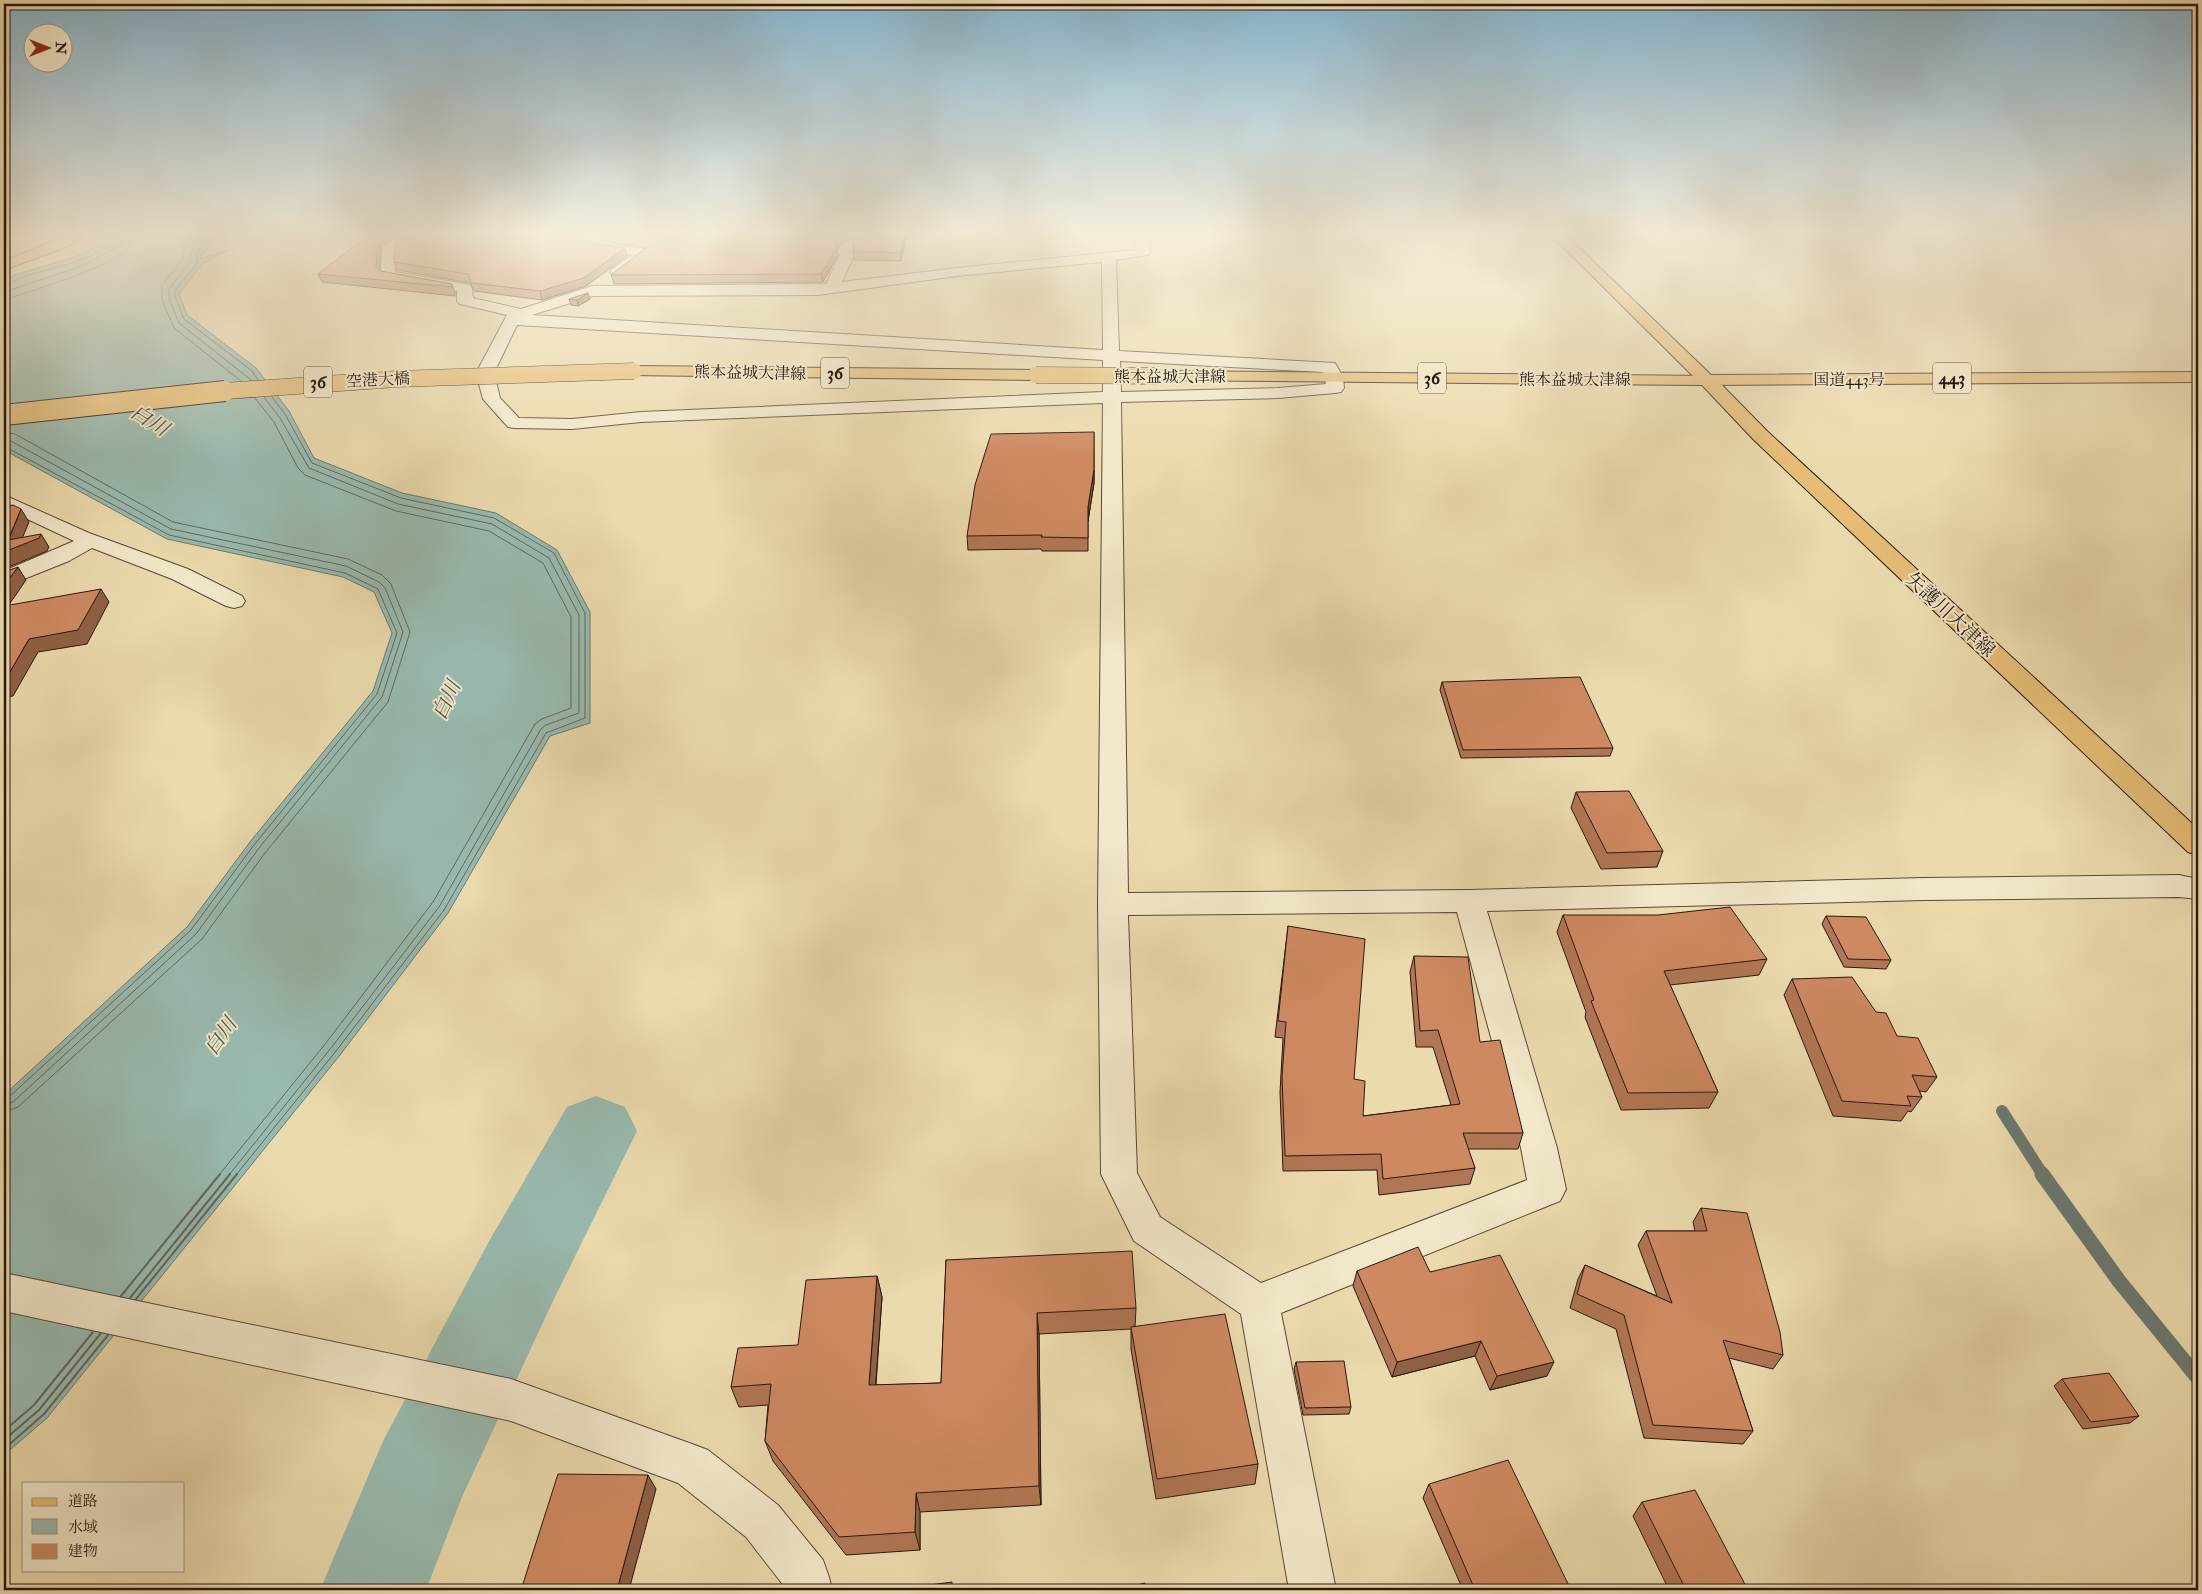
<svg xmlns="http://www.w3.org/2000/svg" width="2202" height="1594" font-family="'IM FELL Double Pica','Noto Serif JP',serif">
  <style>
    .water { fill: #99baaf; stroke: #6c7971 }
    .lines { fill: none; stroke-linecap: round; stroke-linejoin: round }
    .shore-far1 { stroke: #606961; stroke-width: 1 }
    .shore { stroke: #606961; stroke-width: 2 }
    .stream-far1 { stroke: #6c7971; stroke-width: 12 }
    .stream { stroke: #6c7971; stroke-width: 15 }
    .river { fill: #99baaf; fill-rule: evenodd }
    .minor-casing { stroke: #594839; stroke-width: 2 }
    .major-casing { stroke: #281813; stroke-width: 2 }
    .highway-casing { stroke: #281813; stroke-width: 2 }
    .minor { fill: #f2e7c9; fill-rule: evenodd }
    .major { fill: #e6bd76; fill-rule: evenodd }
    .highway { fill: #e6bd76; fill-rule: evenodd }
    .major-bridge-far1-casing { stroke: #281813; stroke-width: 17; stroke-linecap: butt }
    .major-bridge-casing { stroke: #281813; stroke-width: 22; stroke-linecap: butt }
    .major-bridge-far1 { stroke: #e6bd76; stroke-width: 16 }
    .major-bridge { stroke: #e6bd76; stroke-width: 20 }
    .wall { fill: #b17653; stroke: #281813 }
    .shaded-wall { fill: #906044; stroke: #281813 }
    .building { fill: #ce8961; stroke: #281813 }
    .labels { text-anchor: middle; stroke-width: 4; stroke-linejoin: round; paint-order: stroke }
    .far-street-label { font-size: 16px; fill: #281813; stroke: #f2e7c9 }
    .shield { fill: #f2e7c9; stroke: #65564a; stroke-width: 1 }
    .shield-label { font-size: 18px; font-weight: bold; fill: #281813 }
    .street-label { font-size: 19px; fill: #281813; stroke: #f2e7c9 }
    .water-label { font-size: 20px; font-style: italic; fill: #50514a; stroke: #f2e7c9 }
  </style>
  <rect width="100%" height="100%" fill="#ebdaac"/>
  <filter id="stains"><feTurbulence type="fractalNoise" baseFrequency=".004" numOctaves="4"/><feColorMatrix values="0 0 0 0 .2 0 0 0 0 .09 0 0 0 0 .02 0 0 0 .5 -.17"/></filter>
  <radialGradient id="worn" r=".72"><stop offset=".6" stop-color="#630" stop-opacity="0"/><stop offset="1" stop-color="#630" stop-opacity=".3"/></radialGradient>
  <polygon class="water" points="117,236 215,236 200,259 228,250 202,264 179,294 187,315 256,368 289,411 314,458 402,493 496,513 557,550 590,612 590,723 550,736 448,913 340,1055 47,1418 4,1455 4,1095 187,927 250,842 373,691 392,633 374,592 343,577 167,539 4,450 4,282 14,275 75,257"/>
  <g class="lines">
    <g class="shore-far1">
      <polyline points="192,236 184,248 182,260 162,285 162,300 174,328 241,381"/>
      <polyline points="201,236 191,251 190,262 169,289 169,298 179,323 251,380"/>
      <polyline points="209,236 197,254 197,263 175,290 175,296 184,319 252,371 258,380"/>
      <path d="M4,286C11,283 18,279 25,276C51,268 103,259 118,236"/>
      <polyline points="4,292 79,267 119,247 123,243 124,236"/>
      <path d="M4,300C26,293 120,264 129,247C131,244 131,239 132,236"/>
      <polyline points="4,432 15,434 173,522 348,559 382,575 391,584 410,632 388,702 265,853 202,939 18,1107 4,1112"/>
      <polyline points="4,439 11,441 171,529 346,566 379,582 385,588 403,632 382,697 259,848 196,934 13,1102 4,1104"/>
      <polyline points="4,446 169,535 345,573 378,589 397,633 377,694 254,845 191,930 9,1097 4,1098"/>
      <polyline points="219,1175 326,1043 433,902 535,724 542,719 571,708 571,617 543,563 489,531 396,511 305,475 298,468 274,422 255,398"/>
      <polyline points="229,1175 331,1048 439,907 541,729 546,725 579,713 579,615 549,558 492,524 398,504 309,468 280,418 264,397"/>
      <polyline points="236,1175 336,1051 444,910 546,733 585,718 585,613 554,553 494,518 401,498 312,463 285,414 272,397"/>
    </g>
    <g class="shore">
      <polyline points="121,1296 220,1174"/>
      <polyline points="130,1298 230,1174"/>
      <polyline points="136,1299 237,1174"/>
      <polyline points="4,1431 34,1405 93,1332"/>
      <polyline points="4,1440 39,1410 101,1333"/>
      <polyline points="4,1449 44,1414 108,1335"/>
    </g>
    <polyline class="stream-far1" points="2002,1111 2043,1175"/>
    <polyline class="stream" points="2042,1174 2119,1281 2198,1378"/>
    <polygon class="river" points="596,1096 625,1107 637,1131 552,1303 462,1497 426,1590 320,1590 383,1441 488,1243 567,1107"/>
    <g class="minor-casing">
      <g id="minor">
        <path d="M399,236H416L396,249L395,272L470,285L472,288L473,298L521,309L592,286L826,284L840,255L837,251C845,240 852,236 865,236L867,238L851,251L854,255L842,282L957,268L1135,250L1136,236H1150V252L1148,255L1116,260L1119,351L1335,363L1343,377L1344,388L1341,392L1335,393L1278,398L1121,402L1128,893L1469,890L1924,878L2179,875L2198,879V899L2179,897L1924,900L1487,911L1557,1148L1566,1189L1560,1201L1281,1313L1336,1590H1289L1241,1314L1134,1241L1101,1174L1098,904L1103,403L641,422L572,429L514,428L508,427L483,399L476,373L507,315L460,304L457,301V291L383,278L381,275L382,247ZM1102,262L1103,350L532,315L593,296L818,295L957,276ZM517,325L1103,360V392L641,412L572,419L519,418L500,398L494,373ZM1120,361L1323,372L1326,384L1278,388L1121,392ZM1457,912L1521,1148L1527,1180L1261,1283L1160,1217L1137,1173L1128,915Z"/>
        <polygon points="584,236 598,236 600,242 644,249 651,253 622,275 612,275 610,272 612,269 632,255 590,248"/>
        <polygon points="4,495 89,533 188,569 242,596 245,601 242,606 234,608 226,606 172,579 92,548 69,561 4,587 4,571 74,541 4,508"/>
        <polygon points="4,1273 511,1379 692,1444 708,1450 778,1505 823,1560 829,1577 832,1590 785,1590 784,1586 746,1537 678,1483 511,1421 4,1311"/>
      </g>
    </g>
    <g class="major-casing">
      <g id="major">
        <polygon points="66,236 82,236 69,246 4,270 4,261"/>
        <polygon points="634,366 1036,370 1042,371 1045,375 1042,379 1036,380 628,375 625,371 628,367"/>
        <polygon points="1158,371 1713,376 1767,431 2198,829 2198,855 2188,852 1753,439 1702,385 1152,380 1149,376 1152,372"/>
      </g>
    </g>
    <g class="highway-casing">
      <polygon id="highway" points="1552,236 1567,236 1711,375 2198,372 2198,382 1707,385 1701,384"/>
    </g>
    <use href="#minor" class="minor"/>
    <use href="#major" class="major"/>
    <use href="#highway" class="highway"/>
    <g class="major-bridge-far1-casing">
      <g id="major-bridge-far1">
        <polyline points="1036,375 1158,376"/>
        <polyline points="211,392 397,379 634,371"/>
      </g>
    </g>
    <g class="major-bridge-casing">
      <polyline id="major-bridge" points="4,415 225,391"/>
    </g>
    <use href="#major-bridge-far1" class="major-bridge-far1"/>
    <use href="#major-bridge" class="major-bridge"/>
  </g>
  <g class="wall">
    <polygon points="599,236 854,236 845,240 837,248 838,255 823,282 614,284 611,275 646,248 601,240"/>
    <polygon points="907,236 901,261 854,260 853,243"/>
    <polygon points="588,242 627,256 586,286 542,300 474,291 470,283 397,270 394,262"/>
    <polygon points="381,245 380,271 452,284 455,293 455,296 322,282 318,274"/>
    <polygon points="569,299 590,299 578,306 571,305"/>
    <polygon points="1094,432 1094,483 1088,521 1088,551 1042,551 1041,549 968,550 967,536"/>
    <polygon points="1442,682 1613,748 1610,756 1461,758 1440,690"/>
    <polygon points="1576,792 1663,851 1657,867 1601,869 1571,808"/>
    <polygon points="1563,915 1767,959 1759,975 1670,985 1718,1092 1709,1108 1621,1110 1585,1017 1586,1012 1557,932"/>
    <polygon points="1826,916 1891,960 1886,969 1844,967 1822,924"/>
    <polygon points="1288,926 1354,1079 1363,1116 1451,1105 1433,1047 1416,1047 1410,972 1414,956 1480,1042 1523,1133 1518,1149 1468,1149 1475,1168 1470,1184 1379,1195 1377,1170 1283,1171 1280,1092 1283,1038 1275,1037"/>
    <polygon points="1792,979 1876,1012 1897,1036 1937,1077 1926,1092 1919,1091 1922,1097 1911,1112 1908,1111 1901,1121 1833,1116 1784,995"/>
    <polygon points="1701,1208 1783,1355 1773,1369 1729,1358 1753,1431 1743,1444 1644,1438 1616,1329 1570,1308 1578,1279 1585,1265 1657,1296 1638,1245 1646,1231 1695,1231 1693,1222"/>
    <polygon points="946,1260 1136,1308 1135,1327 1258,1464 1255,1484 1156,1499 1131,1349 1131,1329 1039,1334 1041,1505 920,1512 920,1550 846,1555 773,1461 765,1441 768,1405 739,1407 731,1387 798,1345 877,1276 882,1297 876,1385 941,1383"/>
    <polygon points="1357,1271 1430,1272 1547,1376 1490,1390 1475,1356 1392,1377 1353,1286"/>
    <polygon points="1296,1362 1351,1407 1349,1414 1303,1415 1294,1369"/>
    <polygon points="2062,1379 2139,1416 2130,1423 2083,1429 2054,1386"/>
    <polygon points="1429,1484 1571,1590 1463,1590 1423,1498"/>
    <polygon points="1642,1502 1748,1590 1669,1590 1633,1516"/>
  </g>
  <g class="shaded-wall">
    <polygon points="380,236 396,236 381,245 379,276 376,267 378,237"/>
    <polygon points="840,236 854,236 845,240 837,248 838,255 823,282 821,274 834,242"/>
    <polygon points="904,236 907,236 901,261 901,253"/>
    <polygon points="625,248 627,256 586,286 542,300 540,291"/>
    <polygon points="588,293 590,299 578,306 577,300"/>
    <polygon points="1094,470 1094,483 1088,521 1088,507"/>
    <polygon points="21,509 29,522 19,546 41,534 49,547 47,551 4,569 4,552"/>
    <polygon points="18,567 26,580 4,612 4,586"/>
    <polygon points="101,589 109,602 87,644 38,652 13,696 4,698 4,682 29,639"/>
    <polygon points="877,1276 882,1297 874,1406 869,1385"/>
    <polygon points="1037,1313 1039,1334 1041,1505 1039,1486"/>
    <polygon points="1481,1341 1475,1356 1392,1377 1397,1362"/>
    <polygon points="1554,1362 1547,1376 1490,1390 1497,1376"/>
    <polygon points="648,1475 656,1489 629,1590 617,1590"/>
    <polygon points="916,1493 920,1512 920,1550 915,1532"/>
  </g>
  <g class="building">
    <polygon points="367,236 380,236 378,237 376,267 380,271 452,284 452,287 318,274"/>
    <polygon points="404,236 584,236 588,242 625,248 584,278 540,291 471,283 468,274 394,262 395,242"/>
    <polygon points="624,236 840,236 834,242 837,247 821,274 611,275 651,244 642,239"/>
    <polygon points="861,236 904,236 901,253 853,251 855,247 853,243"/>
    <polygon points="588,293 577,300 569,299"/>
    <polygon points="1094,432 1094,470 1088,507 1088,538 1041,537 1042,535 967,536 975,485 991,434"/>
    <polygon points="13,505 21,509 8,540 41,534 39,538 4,552 4,507"/>
    <polygon points="18,567 4,586 4,572"/>
    <polygon points="101,589 78,630 29,639 4,682 4,606"/>
    <polygon points="1580,677 1613,748 1463,750 1442,682"/>
    <polygon points="1629,791 1663,851 1607,853 1576,792"/>
    <polygon points="1730,907 1767,959 1664,971 1718,1092 1628,1093 1591,1001 1594,1000 1563,915 1658,915"/>
    <polygon points="1826,916 1866,917 1891,960 1848,959"/>
    <polygon points="1288,926 1365,939 1354,1079 1365,1081 1363,1116 1460,1104 1438,1030 1420,1031 1414,956 1468,957 1480,1042 1500,1040 1523,1133 1463,1133 1475,1168 1383,1179 1381,1154 1285,1156 1282,1076 1286,1022 1278,1021"/>
    <polygon points="1852,977 1876,1012 1886,1013 1897,1036 1918,1038 1937,1077 1912,1075 1922,1097 1907,1096 1911,1106 1842,1101 1792,979"/>
    <polygon points="1701,1208 1747,1213 1780,1332 1783,1355 1723,1340 1753,1431 1653,1425 1624,1315 1577,1294 1585,1265 1672,1303 1646,1231 1707,1231"/>
    <polygon points="1418,1247 1430,1272 1500,1255 1554,1362 1497,1376 1481,1341 1397,1362 1357,1271"/>
    <polygon points="1132,1251 1136,1308 1037,1313 1039,1486 916,1493 915,1532 839,1537 765,1441 771,1384 731,1387 738,1348 798,1345 806,1280 877,1276 869,1385 941,1383 946,1260"/>
    <polygon points="1225,1314 1258,1464 1157,1479 1131,1327"/>
    <polygon points="1344,1361 1351,1407 1305,1408 1296,1362"/>
    <polygon points="2109,1373 2139,1416 2091,1422 2062,1379"/>
    <polygon points="1508,1460 1571,1590 1475,1590 1429,1484"/>
    <polygon points="558,1474 648,1475 617,1590 521,1590"/>
    <polygon points="1695,1490 1748,1590 1686,1590 1642,1502"/>
    <polygon points="952,1582 952,1590 893,1590"/>
    <polygon points="1145,1583 1146,1590 1116,1590"/>
  </g>
  <linearGradient id="sky" x2="0" y2="1"><stop stop-color="#88b6d1"/><stop offset="0.51" stop-color="#f6eeda"/><stop offset="1" stop-color="#f6eeda" stop-opacity="0"/></linearGradient>
  <rect width="2202" height="459" fill="url(#sky)"/>
  <g class="labels">
    <g class="far-street-label">
      <text transform="translate(750 372) rotate(1)" y="6">熊本益城大津線</text>
      <text x="1170" y="382">熊本益城大津線</text>
      <text transform="translate(378 379) rotate(-3)" y="6">空港大橋</text>
      <text x="1575" y="385">熊本益城大津線</text>
      <text x="1849" y="385">国道443号</text>
    </g>
    <g class="shield">
      <rect x="821" y="357.5" width="28" height="31" rx="4"/>
      <rect x="1418" y="362.5" width="28" height="31" rx="4"/>
      <rect x="1933" y="362.5" width="38" height="31" rx="4"/>
      <rect x="304" y="366.5" width="28" height="31" rx="4"/>
    </g>
    <g class="shield-label">
      <text x="835" y="379">36</text>
      <text x="1432" y="384">36</text>
      <text x="1952" y="384">443</text>
      <text x="318" y="388">36</text>
    </g>
    <g class="street-label">
      <text transform="translate(1951 614) rotate(43)" y="7">矢護川大津線</text>
    </g>
    <g class="water-label">
      <text transform="translate(150 420) rotate(32)" y="7">白川</text>
      <text transform="translate(446 700) rotate(-65)" y="7">白川</text>
      <text transform="translate(220 1036) rotate(-55)" y="7">白川</text>
    </g>
  </g>
  <rect width="2202" height="1594" fill="none" stroke="#ebdaac" stroke-width="20"/>
  <rect x="5" y="5" width="2192" height="1584" fill="none" stroke="#281813" stroke-width="2.5"/>
  <rect x="10" y="10" width="2182" height="1574" fill="none" stroke="#281813"/>
  <rect x="22" y="1482" width="162" height="90" fill="#f2e7c9" stroke="#a19480"/>
  <rect x="32" y="1498" width="25" height="8" fill="#e6bd76" stroke="#a19480"/>
  <text x="68" y="1506" font-size="15" fill="#281813">道路</text>
  <rect x="32" y="1519" width="25" height="15" fill="#99baaf" stroke="#a19480"/>
  <text x="68" y="1532" font-size="15" fill="#281813">水域</text>
  <rect x="32" y="1544" width="25" height="15" fill="#ce8961" stroke="#a19480"/>
  <text x="68" y="1556" font-size="15" fill="#281813">建物</text>
  <g transform="translate(48 48) rotate(90)"><circle r="24" fill="#f2e7c9" stroke="#a19480"/>
  <path d="M0-4L9 19L0 12L-9 19Z" fill="#8f2418"/>
  <text y="-8" font-size="14" font-weight="bold" text-anchor="middle" fill="#281813">N</text>
  </g>
  <rect width="100%" height="100%" filter="url(#stains)"/>
  <rect width="100%" height="100%" fill="url(#worn)"/>
</svg>
